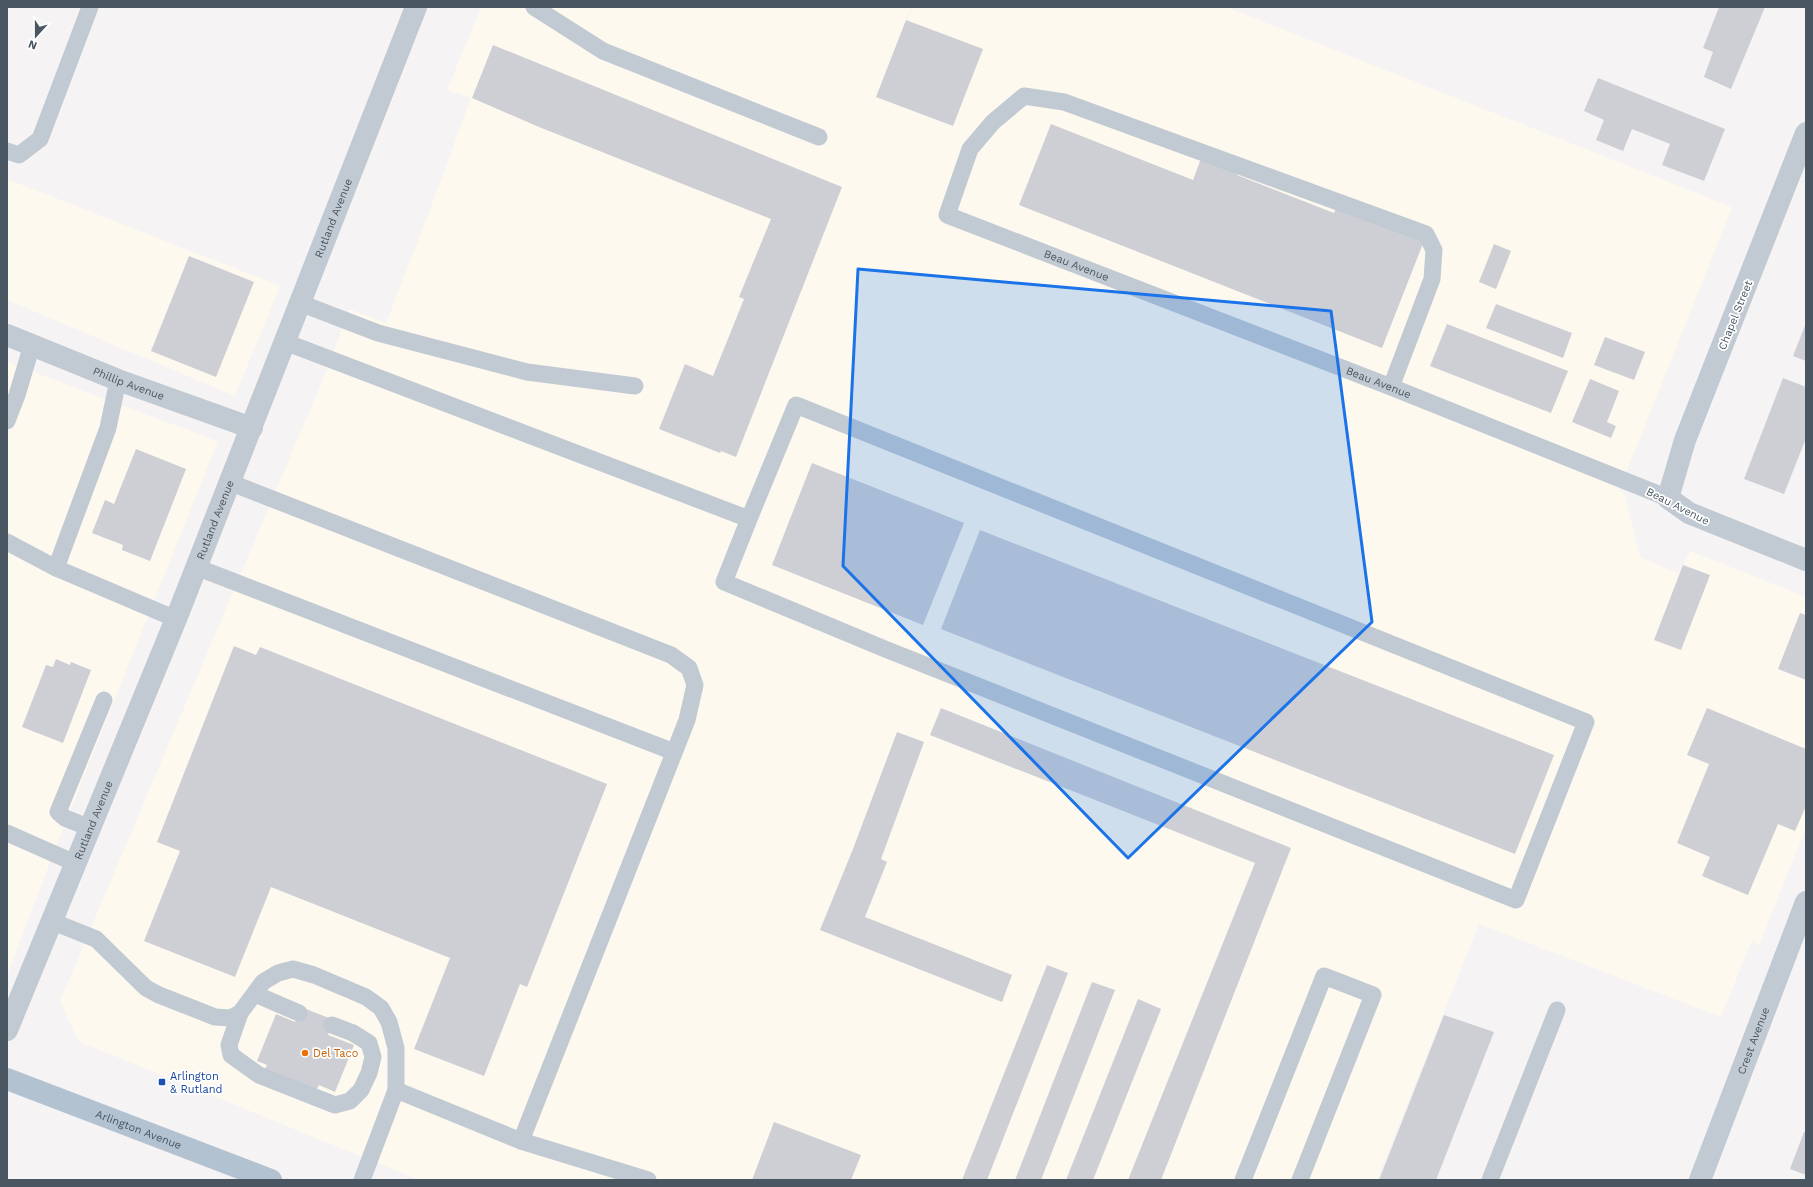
<svg xmlns="http://www.w3.org/2000/svg" width="1813" height="1187" font-family="'Work Sans',sans-serif">
  <style>
    .commercial { fill: #fdf9ef }
    .building { fill: #cdcfd5 }
    .lines { fill: none; stroke-linecap: round; stroke-linejoin: round }
    .service { stroke: #c1cad2; stroke-width: 17 }
    .minor { stroke: #c1cad2; stroke-width: 22 }
    .tertiary { stroke: #c1cad2; stroke-width: 22 }
    .primary { stroke: #b3c2d1; stroke-width: 22 }
    .marked { fill: #1a73e8; fill-opacity: 0.2; stroke: #1a73e8; stroke-width: 3; stroke-linejoin: round }
    .food-dot { fill: #e8710a; stroke: #fff; stroke-width: 1.5 }
    .transit-dot { fill: #1a4fb4; stroke: #fff; stroke-width: 1.5 }
    .labels { text-anchor: middle; stroke-width: 3.5; stroke-linejoin: round; paint-order: stroke }
    .street-label { font-size: 11px; fill: #4a5661; stroke: #fff }
    .food-label { font-size: 11px; fill: #c56008; stroke: #fff; text-anchor: start }
    .transit-label { font-size: 11px; fill: #164399; stroke: #fff; text-anchor: start }
  </style>
  <rect width="100%" height="100%" fill="#f5f3f3"/>
  <g class="commercial">
    <polygon points="481,7 911,7 876,100 912,7 1226,7 1732,207 1619,490 1624,493 1640,557 1679,574 1690,551 1806,597 1806,828 1759,946 1752,940 1721,1017 1479,924 1377,1180 419,1180 78,1041 60,1001 331,360 349,309 386,323 422,231 471,98 447,90"/>
    <polygon points="7,179 280,286 235,396 7,300"/>
    <polygon points="7,362 218,441 59,839 7,976"/>
  </g>
  <g class="building">
    <polygon points="1719,7 1765,7 1731,89 1704,77 1713,52 1703,48"/>
    <polygon points="906,20 983,49 953,126 876,97"/>
    <polygon points="493,45 842,187 736,457 721,451 720,453 659,429 685,364 713,376 744,299 739,297 771,219 539,127 472,98"/>
    <polygon points="1598,78 1725,129 1704,181 1662,165 1670,144 1632,129 1623,151 1596,140 1604,120 1584,111"/>
    <polygon points="1051,124 1193,180 1203,153 1241,167 1237,175 1334,213 1338,203 1424,241 1382,348 1019,205"/>
    <polygon points="1494,244 1511,251 1496,289 1479,282"/>
    <polygon points="189,256 254,282 216,377 151,351"/>
    <polygon points="1496,304 1572,333 1563,358 1486,328"/>
    <polygon points="1806,323 1806,361 1793,356"/>
    <polygon points="1447,324 1568,371 1551,413 1430,366"/>
    <polygon points="1605,337 1645,352 1634,380 1594,365"/>
    <polygon points="1783,378 1806,387 1806,438 1784,494 1744,479"/>
    <polygon points="1590,379 1619,391 1607,422 1616,426 1611,438 1572,422"/>
    <polygon points="136,449 186,469 150,561 122,550 123,545 92,533 105,500 114,504"/>
    <polygon points="812,463 964,523 923,625 772,565"/>
    <polygon points="980,530 1554,755 1515,854 941,629"/>
    <polygon points="1683,565 1710,575 1681,650 1654,640"/>
    <polygon points="1800,613 1806,615 1806,680 1778,669"/>
    <polygon points="234,646 256,655 260,647 607,784 527,987 520,984 484,1076 414,1049 450,958 271,887 235,977 144,941 180,851 157,842"/>
    <polygon points="56,659 70,665 71,662 91,670 63,743 22,727 46,665 53,667"/>
    <polygon points="941,708 1291,848 1161,1180 1128,1180 1255,863 930,735"/>
    <polygon points="1707,708 1806,749 1806,806 1795,831 1778,824 1748,895 1702,876 1710,857 1677,843 1709,764 1687,755"/>
    <polygon points="897,732 924,742 881,859 887,862 865,917 1012,975 1002,1002 820,930 853,849"/>
    <polygon points="1047,965 1068,973 987,1180 962,1180"/>
    <polygon points="1092,982 1115,990 1041,1180 1015,1180"/>
    <polygon points="1138,999 1161,1009 1093,1180 1066,1180"/>
    <polygon points="301,1007 334,1020 328,1035 354,1045 335,1092 319,1085 317,1089 265,1069 267,1065 257,1061 276,1014 295,1022"/>
    <polygon points="1444,1015 1494,1032 1436,1180 1379,1180"/>
    <polygon points="774,1122 861,1155 851,1180 752,1180"/>
    <polygon points="1804,1132 1806,1132 1806,1175 1790,1169"/>
  </g>
  <g class="lines">
    <g class="service">
      <polyline points="534,7 603,51 819,137"/>
      <polyline points="7,151 19,155 40,139 90,7"/>
      <polyline points="300,303 378,333 527,372 635,386"/>
      <polyline points="285,342 749,519 724,582 885,649 1516,900 1586,722 796,405 749,519"/>
      <polyline points="118,380 108,428 56,568 176,619"/>
      <path id="s1" d="M1391,387L1432,279L1434,250L1426,234L1064,102L1024,96L993,122L970,149L947,215L1391,387L1668,498"/>
      <polyline points="7,421 17,395 32,345"/>
      <polyline points="229,482 671,655 689,668 695,685 687,720 521,1141 396,1090 362,1180"/>
      <polyline points="7,542 56,568"/>
      <polyline points="196,567 674,752"/>
      <polyline points="90,828 65,818 58,812 104,700"/>
      <polyline points="7,833 75,863"/>
      <polyline points="51,921 96,939 146,988 159,995 215,1017 230,1018 240,1013 263,982 278,973 293,969 314,975 366,997 381,1008 389,1022 396,1048 396,1090"/>
      <polyline points="255,994 299,1013"/>
      <polyline points="240,1013 229,1045 231,1055 259,1075 335,1105 350,1101 361,1090 369,1073 373,1057 369,1043 353,1033 332,1025"/>
      <polyline points="521,1141 648,1180"/>
      <polyline points="1243,1180 1324,976 1373,995 1300,1180"/>
      <polyline points="1490,1180 1557,1010"/>
    </g>
    <g class="minor">
      <polyline points="1806,133 1685,440 1668,498 1689,513 1806,560"/>
      <path id="s2" d="M7,335L118,380L252,428"/>
      <path id="s3" d="M1700,1180L1806,902"/>
    </g>
    <path class="tertiary" id="s4" d="M7,1030L176,619L416,7"/>
    <path class="primary" id="s5" d="M7,1079L271,1180"/>
  </g>
  <path class="marked" d="M858,269L1331,311L1372,622L1128,858L843,566Z"/>
  <circle class="food-dot" cx="305" cy="1053" r="4"/>
  <rect class="transit-dot" x="158" y="1078" width="8" height="8" rx="2"/>
  <g class="labels">
    <g class="street-label">
      <text dy="4" stroke="none"><textPath href="#s4" startOffset="875">Rutland Avenue</textPath></text>
      <text dy="4" stroke="none"><textPath href="#s1" startOffset="873">Beau Avenue</textPath></text>
      <text transform="translate(1735 315) rotate(-68)" y="4">Chapel Street</text>
      <text dy="4" stroke="none"><textPath href="#s1" startOffset="1197">Beau Avenue</textPath></text>
      <text dy="4" stroke="none"><textPath href="#s2" startOffset="131">Phillip Avenue</textPath></text>
      <text transform="translate(1678 506) rotate(27)" y="4">Beau Avenue</text>
      <text dy="4" stroke="none"><textPath href="#s4" startOffset="551">Rutland Avenue</textPath></text>
      <text dy="4" stroke="none"><textPath href="#s4" startOffset="227">Rutland Avenue</textPath></text>
      <text dy="4" stroke="none"><textPath href="#s3" startOffset="149">Crest Avenue</textPath></text>
      <text dy="4" stroke="none"><textPath href="#s5" startOffset="141">Arlington Avenue</textPath></text>
    </g>
    <g class="food-label">
      <text x="313" y="1057">Del Taco</text>
    </g>
    <g class="transit-label">
      <text x="170" y="1080">Arlington<tspan x="170" dy="13">&amp; Rutland</tspan></text>
    </g>
  </g>
  <rect width="1813" height="1187" fill="none" stroke="#4a5661" stroke-width="16"/>
  <g transform="translate(36 36) rotate(201)" stroke="#ffffff" stroke-width="3" paint-order="stroke">
  <path d="M0-3L7 15L0 10L-7 15Z" fill="#4a5661"/>
  <text y="-6" font-size="11" font-weight="bold" text-anchor="middle" fill="#4a5661">N</text>
  </g>
</svg>
